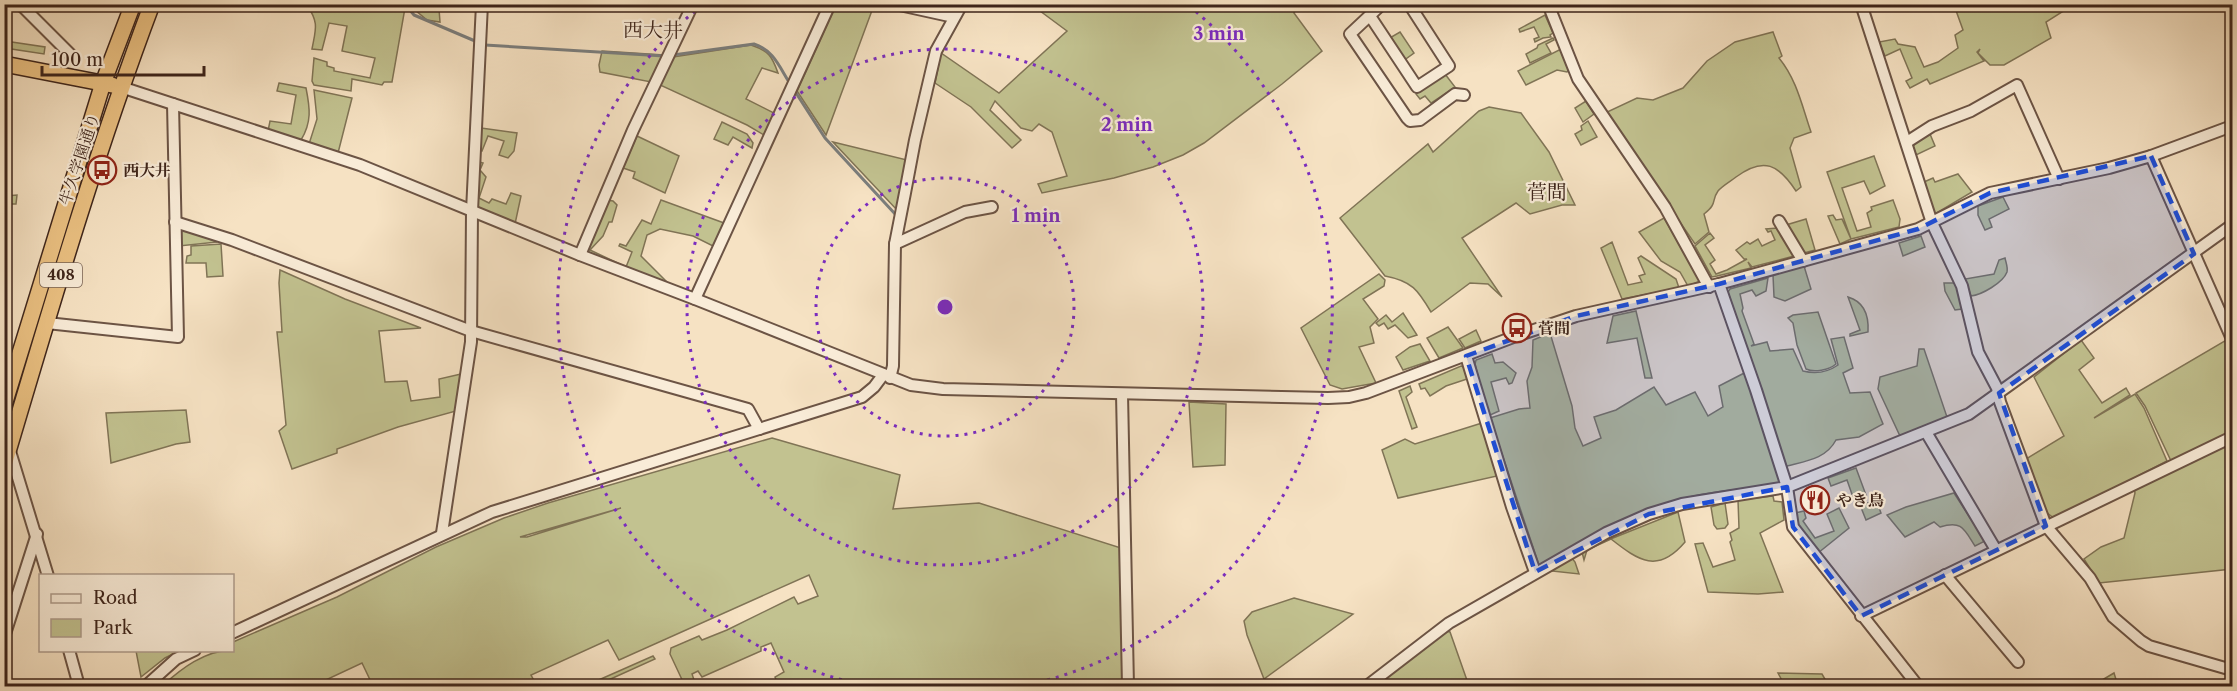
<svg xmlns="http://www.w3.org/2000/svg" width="2237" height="691" font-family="'Libre Caslon Text','Noto Serif JP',serif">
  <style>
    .green { fill: #c2c290; stroke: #807456; stroke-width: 1.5; fill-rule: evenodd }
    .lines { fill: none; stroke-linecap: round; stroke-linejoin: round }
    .stream { stroke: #7b7e7d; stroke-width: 3 }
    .minor-casing { stroke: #6c5445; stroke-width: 14 }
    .highway-casing { stroke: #3e251b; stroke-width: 18 }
    .minor { stroke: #f9ecd8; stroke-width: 10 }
    .highway { stroke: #ebc182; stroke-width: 15 }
    .marked { fill: #1d4ed8; fill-opacity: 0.2; stroke: #1d4ed8; stroke-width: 4.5; stroke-dasharray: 12 8; stroke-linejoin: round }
    .ring { fill: none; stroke: #7b2cbf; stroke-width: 3; stroke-dasharray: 3 6 }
    .labels { text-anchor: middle; stroke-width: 4.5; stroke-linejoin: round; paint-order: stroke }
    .shield { fill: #f9ecd8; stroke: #766154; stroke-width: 1.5 }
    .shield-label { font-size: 15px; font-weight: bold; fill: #3e251b }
    .street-label { font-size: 16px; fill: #3e251b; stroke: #f9ecd8 }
    .poi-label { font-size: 16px; font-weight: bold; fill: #3e251b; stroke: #f9ecd8; text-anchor: start }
    .quarter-label { font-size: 20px; fill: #3e251b; stroke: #f9ecd8 }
    .centre { fill: #7b2cbf; stroke: #f9ecd8; stroke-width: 3 }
    .ring-label { font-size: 18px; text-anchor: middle; font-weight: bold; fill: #7b2cbf; stroke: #f9ecd8; stroke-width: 4.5; stroke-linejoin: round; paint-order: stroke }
  </style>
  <rect width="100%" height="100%" fill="#f6e2c3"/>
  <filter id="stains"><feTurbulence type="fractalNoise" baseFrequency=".00333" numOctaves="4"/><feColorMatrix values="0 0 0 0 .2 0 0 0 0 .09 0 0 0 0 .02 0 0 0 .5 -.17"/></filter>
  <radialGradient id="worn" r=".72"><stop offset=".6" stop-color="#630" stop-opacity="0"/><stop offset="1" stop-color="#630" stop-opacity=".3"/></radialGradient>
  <g class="green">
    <polygon points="1260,4 1265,10 1271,5 1295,5 1294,13 1322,51 1282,84 1204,143 1183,155 1153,167 1114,178 1042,193 1038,184 1067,176 1052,132 1039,124 1032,131 1021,128 995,101 990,110 1021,140 1012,148 971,107 935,83 941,53 999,93 1067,31 1032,5"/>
    <path d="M307,5H403L405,8L392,82H384L382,85L352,79L351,91L314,85L312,81L314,58L327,62V66L334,68V71L370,78L375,58L342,51L347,26L329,23L322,50L312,49C316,28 319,23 307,5Z"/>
    <polygon points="409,5 422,5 422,6 439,9 440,22 427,20"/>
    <polygon points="836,5 874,5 826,135 797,91"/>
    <polygon points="1954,5 1954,4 2073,5 2046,22 2051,38 2004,65 1990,65 1978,53 1980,49 1977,52 1984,61 1930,84 1927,79 1910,88 1906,81 1912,78 1900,49 1885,56 1879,42 1895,39 1898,44 1915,47 1924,67 1938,62 1958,48 1955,35 1963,30"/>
    <polygon points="1545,15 1553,33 1550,35 1551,37 1543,38 1535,42 1534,39 1539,37 1534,27 1520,32 1519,29"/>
    <polygon points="1400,32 1414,53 1403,61 1388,39"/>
    <path d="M1773,32L1782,56L1779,58C1797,80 1802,106 1811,132L1794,138L1790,148L1801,187L1796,191C1779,165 1764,156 1736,177C1731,181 1722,186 1718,191C1711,201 1718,203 1704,214L1709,232L1695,244L1605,113L1637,98L1653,100L1683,88L1707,61L1735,42Z"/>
    <polygon points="1553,38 1554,40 1546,44 1551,53 1530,63 1526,54 1537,48 1538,45"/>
    <polygon points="5,41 45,47 44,54 5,48"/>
    <path d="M751,45C769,51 772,56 778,73L762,68L746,99L776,114L764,135L747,125L660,85L673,57Z"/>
    <polygon points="1561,49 1569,70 1567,72 1557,70 1526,85 1518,71"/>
    <polygon points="602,51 663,55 651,82 600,72 599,65"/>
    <polygon points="1445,74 1455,87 1431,103 1425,96 1420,99 1416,94"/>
    <path d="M279,83L306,88C310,108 312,122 301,140L268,131L270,121L291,124L296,95L277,91Z"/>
    <polygon points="314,90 352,98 338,153 309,144 317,119"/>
    <polygon points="1586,101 1594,114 1583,122 1575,108"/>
    <path d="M1489,107L1521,113L1549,152L1575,205H1562L1530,214L1516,203L1462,238L1502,297L1488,284L1470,283L1431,312C1418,290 1412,281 1385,276L1340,218L1428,144L1433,152L1479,111Z"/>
    <polygon points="1588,121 1597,137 1581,145 1575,134 1582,130 1581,126"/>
    <polygon points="722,122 747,134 753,143 752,148 733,137 728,145 714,139"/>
    <polygon points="481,128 517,133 514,151 508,158 499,155 504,141 488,136 482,151 480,150"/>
    <polygon points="1930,134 1935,146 1916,155 1913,146 1918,140"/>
    <polygon points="637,136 679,156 665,193 633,178 635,172 623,168"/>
    <polygon points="833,142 907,160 897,210"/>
    <polygon points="1874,156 1885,186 1870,194 1864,181 1842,188 1857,231 1871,227 1867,213 1872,210 1871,207 1893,200 1900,219 1899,227 1851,239 1840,244 1828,216 1833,215 1836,220 1842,219 1851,239 1827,172"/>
    <polygon points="479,162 483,163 480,170 486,177 479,198 489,203 492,199 506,204 511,193 521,196 515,224 475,207"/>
    <polygon points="1958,174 1972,192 1935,214 1924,182 1933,178 1935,182"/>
    <polygon points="17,195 16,204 11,204 10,212 5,212 5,196"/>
    <polygon points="2003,197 2009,209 1989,219 1992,227 1985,230 1978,215 1978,206"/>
    <polygon points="607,200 613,201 617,205 612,222 609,222 603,236 590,250 626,267 632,252 619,246 620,244 626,246 642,220 651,224 661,200 724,223 713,246 693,236 660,229 647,235 641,256 666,281 662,283 585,253"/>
    <polygon points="1664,218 1700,281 1688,286 1680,272 1661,261 1639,232"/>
    <polygon points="1806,219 1815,250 1804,253 1786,225"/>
    <polygon points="183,228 217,242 179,246 179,232"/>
    <polygon points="1778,228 1795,253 1794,256 1752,267 1748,262 1751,268 1717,276 1712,277 1695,246 1710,233 1714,238 1705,245 1715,260 1710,264 1716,274 1727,270 1747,259 1744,259 1736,250 1747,242 1750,244 1758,239 1762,246 1775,240 1771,231 1768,232 1766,229"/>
    <polygon points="1921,236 1925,247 1903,256 1899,243"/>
    <polygon points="1612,242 1628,285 1642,282 1639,276 1645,274 1638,258 1641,256 1676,279 1679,288 1622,299 1601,248"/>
    <polygon points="221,244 223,276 207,277 206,263 186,263 187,256 191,255 191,246"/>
    <path d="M2005,258C2006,263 2008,267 2007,272C2003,283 1981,295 1971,296L1965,279L1994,274L1999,260Z"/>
    <polygon points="1804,266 1811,289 1785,301 1774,297 1773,275"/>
    <polygon points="280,270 345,299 421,328 379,331 385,382 407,381 411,401 440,397 439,379 461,374 456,411 398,427 337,449 337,453 292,469 279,431 286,425 277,332 282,332 279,283"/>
    <polygon points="1379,274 1385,280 1384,286 1363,299 1378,319 1370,327 1374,343 1359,347 1376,383 1342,389 1330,385 1301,328"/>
    <path d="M1768,278L1766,291L1756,296L1752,290L1740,294L1743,308L1742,311L1754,344L1751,346L1767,342L1770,351L1793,349L1803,371C1815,374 1828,372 1838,365L1831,339L1844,337L1853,368L1843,373L1850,393L1870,392L1883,424L1859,437L1836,440C1826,459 1806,461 1787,466L1781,484C1748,489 1712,490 1681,499C1630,513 1585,539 1539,565L1490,418L1519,409L1530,408L1527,381L1532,367L1533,340L1550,333L1572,406L1575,428L1583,446L1601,438L1594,417L1616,410L1654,387L1666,405L1695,392L1708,416L1723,407L1719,386L1752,369L1728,292L1730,289Z"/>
    <polygon points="1944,283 1956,283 1962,309 1955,310 1945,291"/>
    <path d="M1848,297C1865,302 1869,316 1868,332L1850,336V334L1860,330Z"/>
    <polygon points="1636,311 1652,378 1645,378 1637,338 1607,343 1613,316"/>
    <path d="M1818,312L1836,364C1829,370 1814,373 1806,369L1797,345L1793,323L1788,318L1793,315Z"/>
    <polygon points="1403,313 1417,335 1408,338 1395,325 1388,329 1384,323 1379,326 1376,323 1386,315 1392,322"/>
    <polygon points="1448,327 1463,348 1439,358 1427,338"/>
    <polygon points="1476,330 1481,341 1465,348 1459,339"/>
    <polygon points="2228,339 2232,350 2232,432 2172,463 2145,406 2136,393"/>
    <polygon points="2081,340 2094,358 2079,370 2102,403 2126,388 2130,395 2094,418 2135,394 2144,408 2167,461 2055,519 2046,512 2026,459 2064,436 2034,377"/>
    <polygon points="1420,344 1430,361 1403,370 1396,357 1410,347"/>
    <polygon points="1919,349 1924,349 1947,417 1900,436 1878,389 1880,377 1917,366"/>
    <polygon points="1492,354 1495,363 1503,362 1516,373 1512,383 1509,384 1506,378 1491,382 1499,411 1488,416 1475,364 1476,360"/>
    <polygon points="1461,366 1464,367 1467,379 1446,386 1430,396 1425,388 1421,389 1419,384"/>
    <polygon points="1410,386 1412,392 1406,397 1417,427 1412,429 1399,391"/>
    <polygon points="1189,402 1226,404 1225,465 1193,467"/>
    <polygon points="186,410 190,442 176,444 111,463 106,413"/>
    <polygon points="1482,423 1497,476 1398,498 1382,450 1405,439 1415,444"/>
    <path d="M772,438L900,475L893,509L979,503L1121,548L1123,686H775L778,685L775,677L784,672L771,643L761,647V651L702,677L698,671L692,674L696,686H685L670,654L671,648L699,636L702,640L727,630L794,597L798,604L818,596L809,575L619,660L608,640L531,675L537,686H373L362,663L313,686H162C182,668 204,651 232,650L233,642L337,597L436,547L504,518L548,503ZM621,508L527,537H520Z"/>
    <polygon points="2232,442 2232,569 2099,583 2084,559 2101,547 2124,538 2135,493 2134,488"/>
    <polygon points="1856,468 1866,495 1854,500 1847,480 1831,486 1828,478"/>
    <path d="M1954,493L1985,541L1975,546C1964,529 1962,520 1940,527L1934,522L1905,537L1887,515L1906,507Z"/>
    <polygon points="1773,496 1774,501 1782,502 1784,520 1760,533 1783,592 1758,594 1708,592 1695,544 1703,543 1713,567 1735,560 1730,542 1732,540 1730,533 1739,528 1738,500"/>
    <polygon points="1871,502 1874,506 1878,505 1881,513 1866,520 1860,505"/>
    <polygon points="1725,503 1728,524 1725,528 1717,529 1714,525 1711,507"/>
    <polygon points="1839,508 1849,528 1818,553 1797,527 1795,513 1804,511 1806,518 1803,521 1815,538 1834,531 1827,514"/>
    <path d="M1678,512L1685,542C1658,574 1639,561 1611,539L1587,550L1584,560L1582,552L1588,548Z"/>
    <polygon points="1571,557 1575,562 1579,574 1552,571"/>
    <polygon points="1294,598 1353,614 1264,679 1247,635 1244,621 1252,612"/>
    <polygon points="1446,631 1450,632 1469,686 1429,686 1426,680 1419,686 1374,686"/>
    <polygon points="136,651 136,650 179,651 165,658 141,677"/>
    <polygon points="653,656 655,659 604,682 605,686 585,686"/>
    <polygon points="1778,673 1822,674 1829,686 1785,686"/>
    <polygon points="2114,673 2118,686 2092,686"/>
  </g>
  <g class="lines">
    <g class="stream">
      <polyline points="405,4 414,15 475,41"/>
      <polyline points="485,45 664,56"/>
      <path d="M673,55L754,44C773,50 779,66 789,82"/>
      <polyline points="796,93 825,138 896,215"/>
    </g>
    <g class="minor-casing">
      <g id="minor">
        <polyline points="20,4 73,57"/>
        <polyline points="895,4 954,17"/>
        <polyline points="1382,4 1350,34 1407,118 1410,121 1420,120 1455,94 1464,95"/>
        <polyline points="1548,4 1578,79 1665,207 1709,287"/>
        <polyline points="1861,4 1932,223 1962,286 1978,352 1997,388 2000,402 2046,526 2090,578 2113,617 2141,641 2149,646 2232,670"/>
        <polyline points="1370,16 1417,87 1449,66 1409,4"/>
        <polyline points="121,87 360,165 580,255 695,299 911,385 943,389 1328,398 1349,397 1366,393 1516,336 1576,316 1719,284 1918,229 1990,193 2109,168 2151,156 2232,126"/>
        <polyline points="1907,142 1932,126 1971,111 2017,85 2059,179"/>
        <polyline points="2151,156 2232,339"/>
        <polyline points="1779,221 1803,261"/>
        <polyline points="175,222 232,240 471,331 748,409 759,429"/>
        <polyline points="895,244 965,212 992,207"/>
        <polyline points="580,255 633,130 693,4"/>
        <polyline points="1719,284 1756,390 1787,487 1793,527 1918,686"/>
        <polyline points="695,299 830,4"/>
        <polyline points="47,323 178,337 173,104"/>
        <polyline points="1466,356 1512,507 1535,572"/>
        <polyline points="890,378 893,366 895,244 905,193 915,140 936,51 962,4"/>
        <polyline points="1122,394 1128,686"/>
        <polyline points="1926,432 1996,550"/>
        <polyline points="9,448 48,576"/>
        <polyline points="442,533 471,342 472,211 482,4"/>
        <polyline points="1945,575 2018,662"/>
        <polyline points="1861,616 2232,437"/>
        <polyline points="232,633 492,512 862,397 874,387 883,375"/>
        <polyline points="4,637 37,534"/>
        <polyline points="69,650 79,686"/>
        <polyline points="146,686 176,659 195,650"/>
        <polyline points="1367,686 1449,623 1606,533 1649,514 1682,504 1787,487 1969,414 2232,225"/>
      </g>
    </g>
    <g class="highway-casing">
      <g id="highway">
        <polyline points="4,64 112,85"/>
        <polyline points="4,405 103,83 133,4"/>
        <path d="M4,465C50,310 95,155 152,4"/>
      </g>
    </g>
    <use href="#minor" class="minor"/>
    <use href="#highway" class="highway"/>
  </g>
  <path class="marked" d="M2151,156L2194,254L1999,393L2046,526L1861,616L1793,527L1787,487L1649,514L1535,572L1466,356L1576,316L1719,284L1918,229L1990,193Z"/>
  <g class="ring">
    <circle cx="945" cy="307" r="129"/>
    <circle cx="945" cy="307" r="258"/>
    <path d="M868 686A387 387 0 0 1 701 6M1189 6A387 387 0 0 1 1022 686"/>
  </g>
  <defs>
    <g id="bus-ring" transform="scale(1.5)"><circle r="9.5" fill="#f9ecd8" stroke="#8f2418" stroke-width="1.5"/><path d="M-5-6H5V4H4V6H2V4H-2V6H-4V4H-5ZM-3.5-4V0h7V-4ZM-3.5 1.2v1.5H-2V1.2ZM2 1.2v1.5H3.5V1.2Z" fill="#8f2418"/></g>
    <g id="restaurant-ring" transform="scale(1.5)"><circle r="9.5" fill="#f9ecd8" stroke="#8f2418" stroke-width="1.5"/><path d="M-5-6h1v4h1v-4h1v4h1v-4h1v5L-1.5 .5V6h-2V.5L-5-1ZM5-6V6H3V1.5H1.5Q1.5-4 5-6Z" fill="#8f2418"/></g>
  </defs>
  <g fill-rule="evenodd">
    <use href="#bus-ring" x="102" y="170"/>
    <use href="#bus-ring" x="1517" y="328"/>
    <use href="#restaurant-ring" x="1815" y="500"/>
  </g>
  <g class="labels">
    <rect class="shield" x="40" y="263" width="42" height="24" rx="4.5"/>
    <g class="shield-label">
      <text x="61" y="280">408</text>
    </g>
    <g class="street-label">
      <text transform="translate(79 159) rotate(-72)" y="6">牛久学園通り</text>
    </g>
    <g class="poi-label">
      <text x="123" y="176">西大井</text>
      <text x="1538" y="334">菅間</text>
      <text x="1836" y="506">やき鳥</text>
    </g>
    <g class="quarter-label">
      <text x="653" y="37">西大井</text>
      <text x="1547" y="199">菅間</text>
    </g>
  </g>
  <circle cx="945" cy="307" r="9" class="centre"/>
  <g class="ring-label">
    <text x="1219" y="40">3 min</text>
    <text x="1127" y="131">2 min</text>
    <text x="1036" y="222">1 min</text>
  </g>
  <rect width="2237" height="691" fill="none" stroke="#f6e2c3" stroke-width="24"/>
  <rect x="6" y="6" width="2225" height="679" fill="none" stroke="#3e251b" stroke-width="3"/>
  <rect x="12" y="12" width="2213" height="667" fill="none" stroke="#3e251b" stroke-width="1.5"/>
  <rect x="39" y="574" width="195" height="78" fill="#f9ecd8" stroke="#ae9c8c" stroke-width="1.5"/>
  <rect x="51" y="594" width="30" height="9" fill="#f9ecd8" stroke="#ae9c8c" stroke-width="1.5"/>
  <text x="93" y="604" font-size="18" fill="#3e251b">Road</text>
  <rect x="51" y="619" width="30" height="18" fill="#c2c290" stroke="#ae9c8c" stroke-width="1.5"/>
  <text x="93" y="634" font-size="18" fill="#3e251b">Park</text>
  <path d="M42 66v9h162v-9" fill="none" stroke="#3e251b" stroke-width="3"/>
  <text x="51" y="66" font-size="18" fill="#3e251b" stroke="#f9ecd8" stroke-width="4.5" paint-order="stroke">100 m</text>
  <rect width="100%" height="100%" filter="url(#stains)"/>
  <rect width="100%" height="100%" fill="url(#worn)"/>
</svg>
